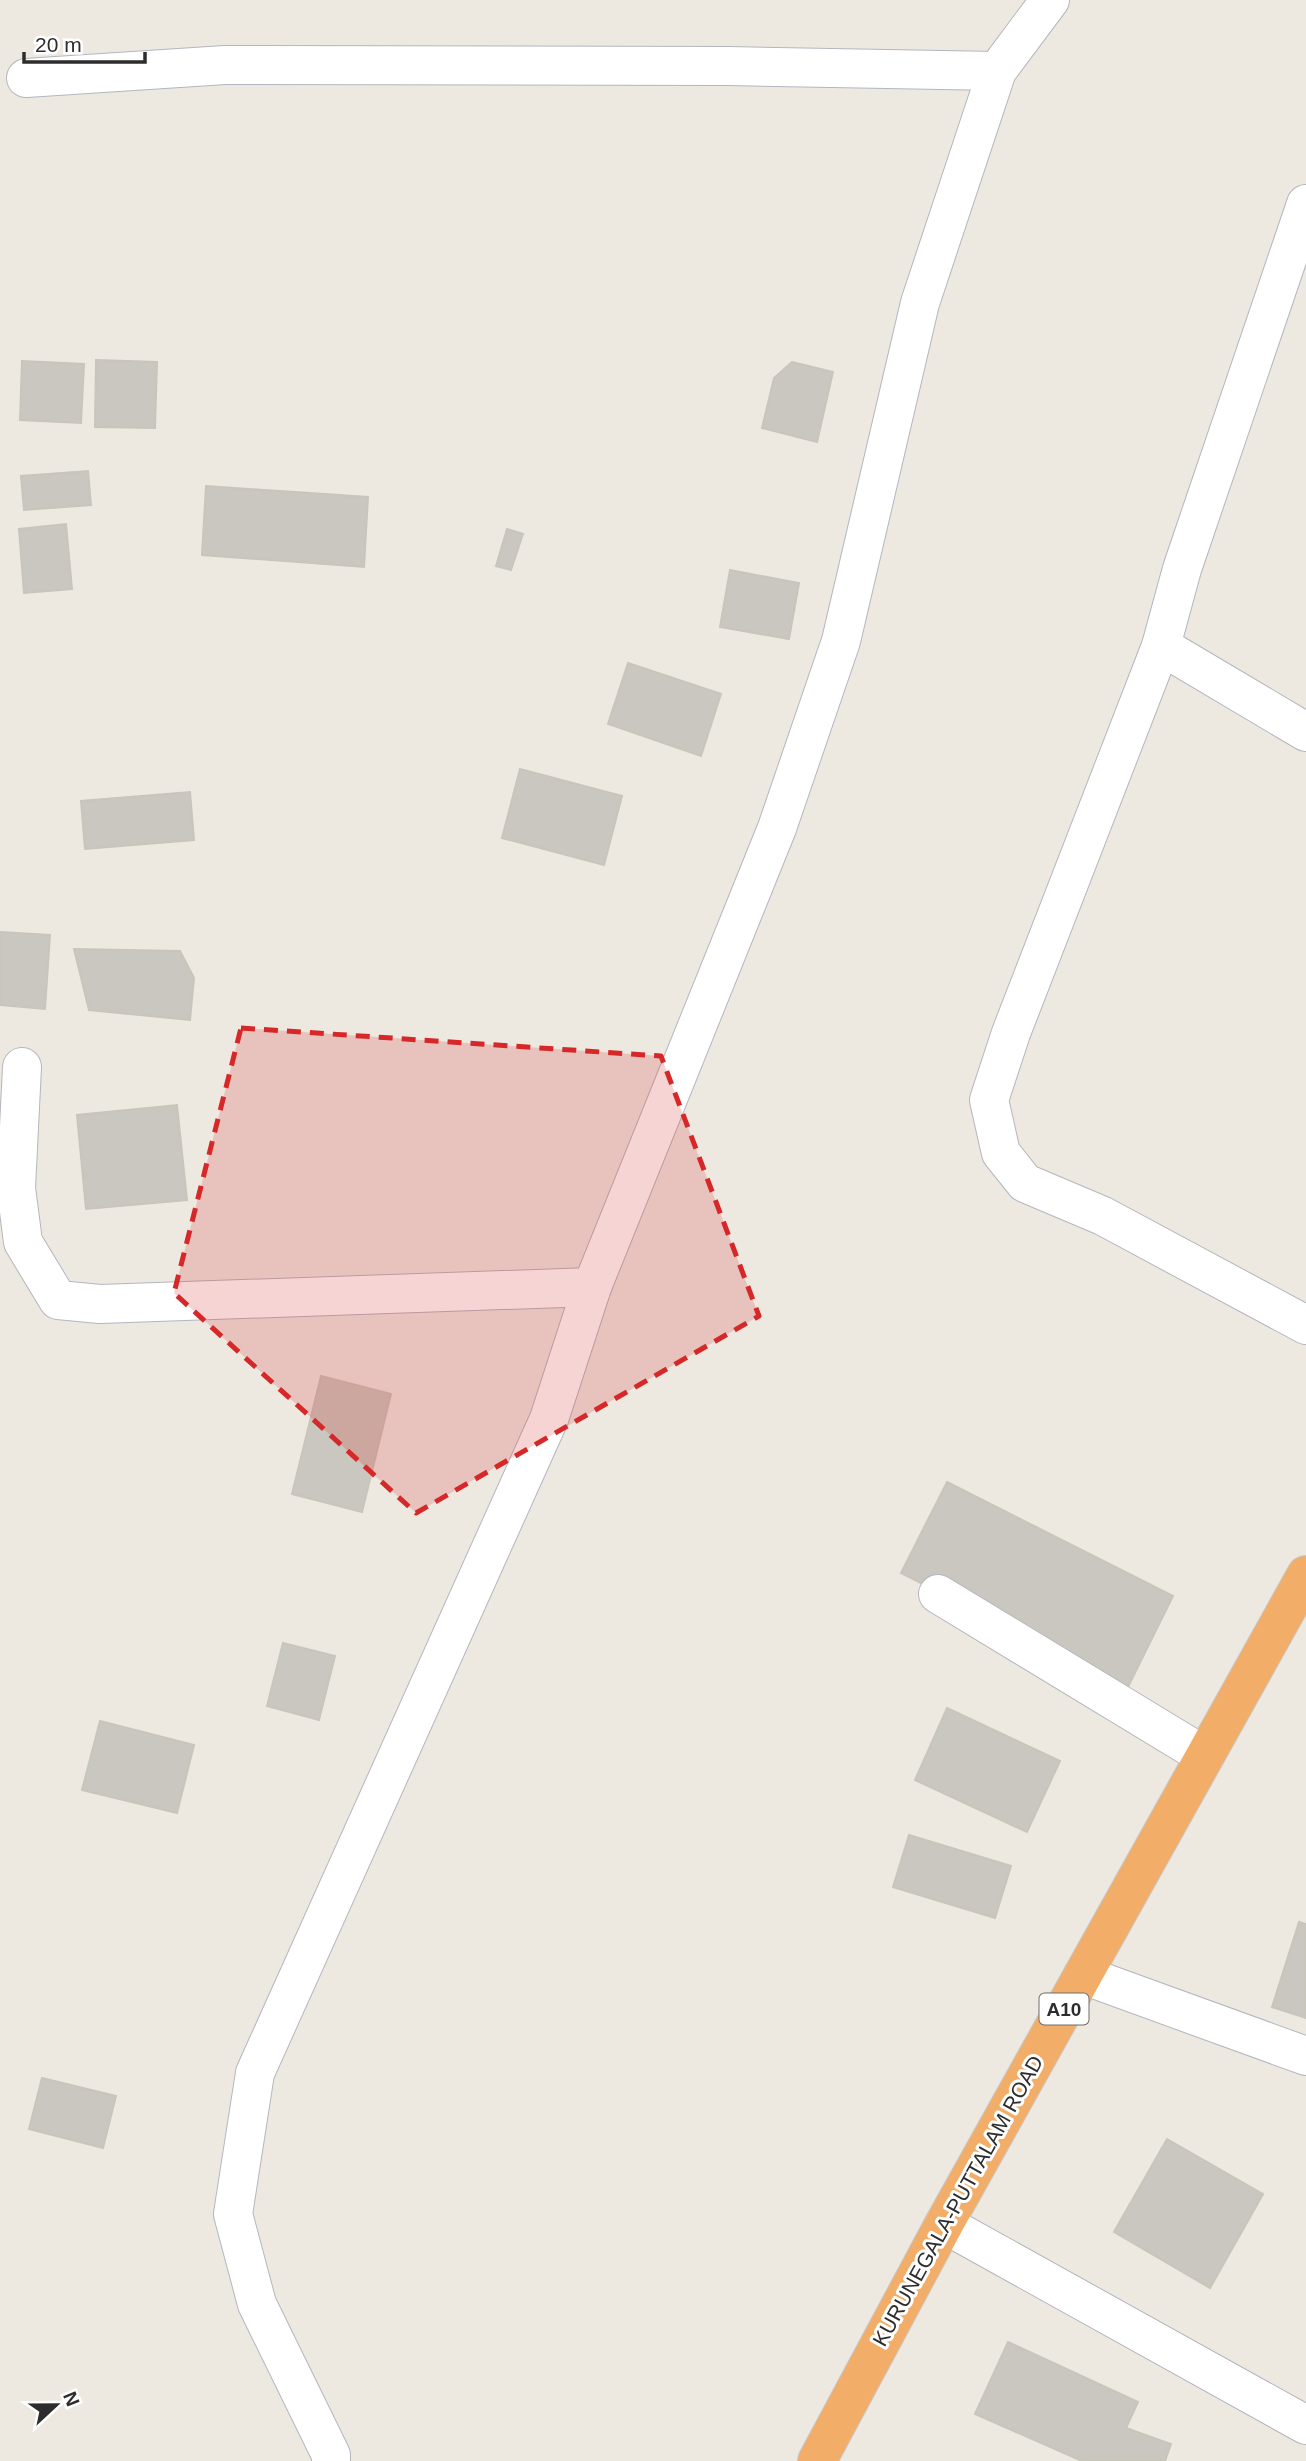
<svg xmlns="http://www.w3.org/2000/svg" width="1306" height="2461" font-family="Arial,sans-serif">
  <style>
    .building { fill: #c9c7bf; stroke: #c9c5bb; stroke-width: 2 }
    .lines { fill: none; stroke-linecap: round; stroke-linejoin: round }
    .minor-casing { stroke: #b4b6bf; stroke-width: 40 }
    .highway-casing { stroke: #c8c8c8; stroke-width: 40 }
    .minor { stroke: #fff; stroke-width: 38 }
    .highway { stroke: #f2ae68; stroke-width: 38 }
    .marked { fill: #d62828; fill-opacity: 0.2; stroke: #d62828; stroke-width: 5; stroke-dasharray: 14 9; stroke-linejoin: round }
    .labels { text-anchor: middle; stroke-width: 6; stroke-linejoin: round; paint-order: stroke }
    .shield { fill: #fff; stroke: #6c6c6c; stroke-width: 2 }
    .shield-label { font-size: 19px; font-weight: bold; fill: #2d2d2d }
    .street-label { font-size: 21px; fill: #2d2d2d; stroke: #fff }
  </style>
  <rect width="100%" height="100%" fill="#ede9e1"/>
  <g class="building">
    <polygon points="96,360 157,362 155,428 95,427"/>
    <polygon points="22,361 84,364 81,423 20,420"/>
    <polygon points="792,362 833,372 817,442 762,428 774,378"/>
    <polygon points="88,471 91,505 24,510 21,476"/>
    <polygon points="206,486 368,497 364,567 202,555"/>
    <polygon points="66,524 72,589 24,593 19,529"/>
    <polygon points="507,529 523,534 511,570 496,566"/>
    <polygon points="730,570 799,583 789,639 720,627"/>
    <polygon points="628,663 721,694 701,756 608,724"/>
    <polygon points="520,769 622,796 604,865 502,838"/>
    <polygon points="190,792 194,840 85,849 81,801"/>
    <polygon points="0,932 50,935 45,1009 0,1005"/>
    <polygon points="74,949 180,951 194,978 190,1020 89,1010"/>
    <polygon points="177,1105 187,1200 86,1209 77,1115"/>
    <polygon points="321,1376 391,1394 362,1512 292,1494"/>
    <polygon points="947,1482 1173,1596 1128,1687 901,1573"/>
    <polygon points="283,1643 335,1656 319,1720 267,1706"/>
    <polygon points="947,1708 1060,1761 1027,1832 915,1780"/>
    <polygon points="100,1721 194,1745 177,1813 82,1790"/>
    <polygon points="909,1835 1011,1866 995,1918 893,1887"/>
    <polygon points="1299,1922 1306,1924 1306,2018 1272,2007"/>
    <polygon points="42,2078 116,2096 103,2148 29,2129"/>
    <polygon points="1167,2139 1263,2194 1210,2288 1114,2232"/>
    <polygon points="1008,2342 1138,2402 1126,2428 1171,2444 1165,2461 1082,2461 975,2414"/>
  </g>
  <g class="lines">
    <g class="minor-casing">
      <g id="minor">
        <polyline points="26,78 225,65 728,66 997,71"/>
        <polyline points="1306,204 1182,569 1161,646 1011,1033 989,1100 1001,1153 1025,1183 1103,1216 1306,1325"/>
        <polyline points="1161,646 1306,732"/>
        <polyline points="22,1067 16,1188 23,1242 58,1300 100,1304 592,1287"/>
        <polyline points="938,1594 1205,1756"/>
        <polyline points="1083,1975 1306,2056"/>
        <polyline points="944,2224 1306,2425"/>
        <polyline points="331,2461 331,2455 257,2304 233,2214 255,2073 549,1419 592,1287 777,828 841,641 920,303 997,71 1050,0"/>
      </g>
    </g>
    <g class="highway-casing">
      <polyline id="highway" points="817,2461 944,2224 1306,1575"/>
    </g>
    <use href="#minor" class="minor"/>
    <use href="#highway" class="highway"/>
  </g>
  <path class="marked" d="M241,1028L661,1056L759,1316L416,1513L174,1293Z"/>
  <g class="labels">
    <rect class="shield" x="1039.5" y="1993.5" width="49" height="31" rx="5"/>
    <g class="shield-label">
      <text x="1064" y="2016">A10</text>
    </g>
    <g class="street-label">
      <text transform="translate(958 2201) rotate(-61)" y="7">KURUNEGALA-PUTTALAM ROAD</text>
    </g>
  </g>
  <g transform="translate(56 2405) rotate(68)" stroke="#ffffff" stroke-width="5" paint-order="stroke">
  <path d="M0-5L12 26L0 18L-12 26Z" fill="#2d2d2d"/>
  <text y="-10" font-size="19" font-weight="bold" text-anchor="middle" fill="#2d2d2d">N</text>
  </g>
  <path d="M24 52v10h121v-10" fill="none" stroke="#2d2d2d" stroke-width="3.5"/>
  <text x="35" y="52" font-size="21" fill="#2d2d2d" stroke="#ffffff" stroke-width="5" paint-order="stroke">20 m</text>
</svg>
